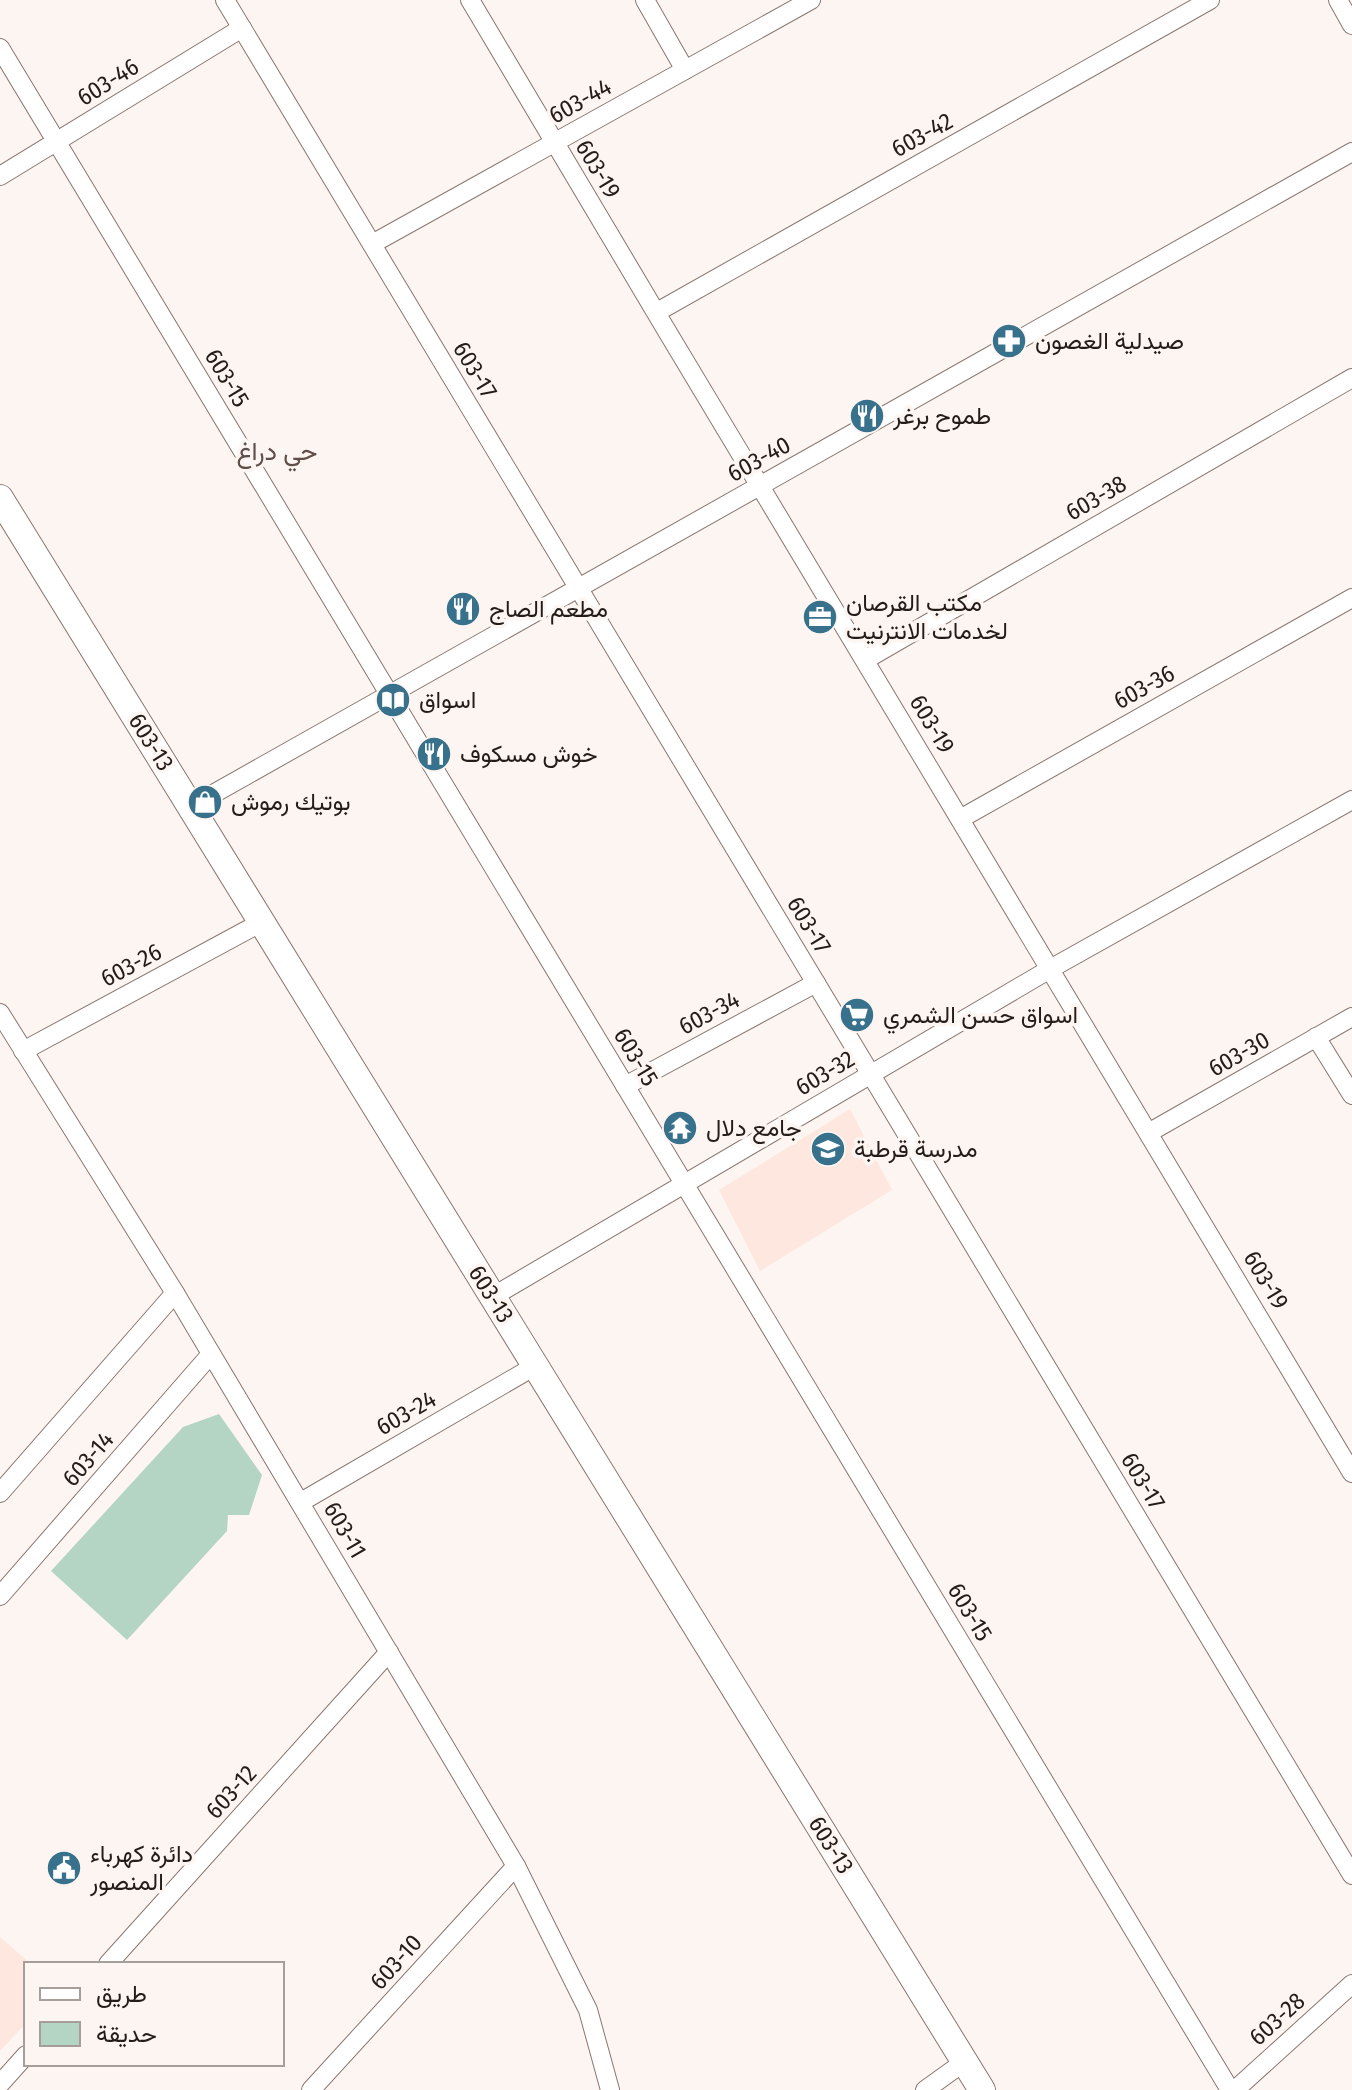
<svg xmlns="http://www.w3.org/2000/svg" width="1352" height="2090" font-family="'Fira Sans Condensed',Vazirmatn,sans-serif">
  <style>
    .built { fill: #fee7de }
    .green { fill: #b5d5c4 }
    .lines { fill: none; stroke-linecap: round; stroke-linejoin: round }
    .street-casing { stroke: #897770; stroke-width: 20 }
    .secondary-casing { stroke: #897770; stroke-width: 28 }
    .street { stroke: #fff; stroke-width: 18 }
    .secondary { stroke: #fff; stroke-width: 26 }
    .labels { text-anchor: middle; stroke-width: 7; stroke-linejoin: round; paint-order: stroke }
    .street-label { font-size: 24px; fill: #231c19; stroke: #fdf5f1 }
    .poi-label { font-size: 24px; fill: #231c19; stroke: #fdf5f1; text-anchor: start }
    .neighbourhood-label { font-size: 26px; fill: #5f4f49; stroke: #fdf5f1 }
  </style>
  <rect width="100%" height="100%" fill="#fdf5f1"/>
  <g class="built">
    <polygon points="850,1109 892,1190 760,1271 719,1190"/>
    <polygon points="0,1937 31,1964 26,1964 26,2023 0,2051"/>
  </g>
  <polygon class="green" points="219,1414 262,1475 249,1515 228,1515 227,1531 127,1640 51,1571 183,1427"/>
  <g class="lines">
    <g class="street-casing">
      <g id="street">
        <polyline points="225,0 1352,1875"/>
        <path d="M470,0C761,493 1061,981 1352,1473"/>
        <polyline points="645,0 685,70"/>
        <polyline points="1338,0 1352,25"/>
        <polyline points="0,48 1230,2090"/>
        <polyline points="0,176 242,28"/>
        <polyline points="372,244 811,0"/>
        <polyline points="657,312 1210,0"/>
        <polyline points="865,660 1352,378"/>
        <polyline points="190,807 1352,152"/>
        <polyline points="960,819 1352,598"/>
        <polyline points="0,1013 175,1293 516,1866 588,2010 610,2090"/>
        <polyline points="1316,1037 1352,1095"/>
        <polyline points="23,1051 262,922"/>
        <polyline points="625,1086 816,983"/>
        <polyline points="1150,1132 1352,1017"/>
        <polyline points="492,1297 1050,969 1352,800"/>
        <polyline points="0,1493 175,1293"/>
        <polyline points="301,1502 535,1366"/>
        <polyline points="0,1596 211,1354"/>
        <polyline points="108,1964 389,1652"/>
        <polyline points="0,2084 26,2055"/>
        <polyline points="311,2090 516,1866"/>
        <polyline points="925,2090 964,2062"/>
        <polyline points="1235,2090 1352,1984"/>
      </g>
    </g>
    <g class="secondary-casing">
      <polyline id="secondary" points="0,498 982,2090"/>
    </g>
    <use href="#street" class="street"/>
    <use href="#secondary" class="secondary"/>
  </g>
  <defs>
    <g id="pharmacy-disc" transform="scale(1.8)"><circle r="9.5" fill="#38718b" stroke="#fdf5f1"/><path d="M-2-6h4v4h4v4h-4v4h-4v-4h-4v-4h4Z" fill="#fff"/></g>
    <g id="restaurant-disc" transform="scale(1.8)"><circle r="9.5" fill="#38718b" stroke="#fdf5f1"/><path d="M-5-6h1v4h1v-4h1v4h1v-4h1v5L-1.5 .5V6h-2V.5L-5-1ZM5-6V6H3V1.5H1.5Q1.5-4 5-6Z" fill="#fff"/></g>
    <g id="office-disc" transform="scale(1.8)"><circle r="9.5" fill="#38718b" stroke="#fdf5f1"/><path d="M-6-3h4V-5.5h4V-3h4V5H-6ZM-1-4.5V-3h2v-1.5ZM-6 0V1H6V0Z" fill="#fff"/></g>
    <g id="library-disc" transform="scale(1.8)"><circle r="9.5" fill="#38718b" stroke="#fdf5f1"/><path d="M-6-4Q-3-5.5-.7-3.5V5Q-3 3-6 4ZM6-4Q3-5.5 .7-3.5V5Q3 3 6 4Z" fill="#fff"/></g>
    <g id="shop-disc" transform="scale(1.8)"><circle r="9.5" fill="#38718b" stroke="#fdf5f1"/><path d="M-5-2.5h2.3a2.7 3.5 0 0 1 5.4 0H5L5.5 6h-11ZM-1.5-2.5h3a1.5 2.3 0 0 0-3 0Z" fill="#fff"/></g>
    <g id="supermarket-disc" transform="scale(1.8)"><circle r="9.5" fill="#38718b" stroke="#fdf5f1"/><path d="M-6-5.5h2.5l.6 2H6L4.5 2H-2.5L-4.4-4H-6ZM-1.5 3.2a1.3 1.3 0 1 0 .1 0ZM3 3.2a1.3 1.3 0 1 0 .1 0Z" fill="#fff"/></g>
    <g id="temple-disc" transform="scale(1.8)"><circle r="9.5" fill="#38718b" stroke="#fdf5f1"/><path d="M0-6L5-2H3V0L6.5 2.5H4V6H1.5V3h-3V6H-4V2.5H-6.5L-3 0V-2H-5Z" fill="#fff"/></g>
    <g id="school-disc" transform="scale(1.8)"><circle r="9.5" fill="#38718b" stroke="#fdf5f1"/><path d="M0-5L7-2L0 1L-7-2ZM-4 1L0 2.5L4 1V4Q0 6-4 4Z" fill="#fff"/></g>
    <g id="civic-disc" transform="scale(1.8)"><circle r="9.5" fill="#38718b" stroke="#fdf5f1"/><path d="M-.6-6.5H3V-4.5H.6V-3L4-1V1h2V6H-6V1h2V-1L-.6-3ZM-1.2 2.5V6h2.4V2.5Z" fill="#fff"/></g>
  </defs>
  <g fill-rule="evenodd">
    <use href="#pharmacy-disc" x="1009" y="341"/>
    <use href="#restaurant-disc" x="867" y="416"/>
    <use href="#restaurant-disc" x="463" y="609"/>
    <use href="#office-disc" x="820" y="617"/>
    <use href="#library-disc" x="393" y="700"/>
    <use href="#restaurant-disc" x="434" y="754"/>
    <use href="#shop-disc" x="205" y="802"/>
    <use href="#supermarket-disc" x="857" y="1015"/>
    <use href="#temple-disc" x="680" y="1128"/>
    <use href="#school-disc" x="828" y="1149"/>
    <use href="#civic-disc" x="64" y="1868"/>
  </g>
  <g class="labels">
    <g class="street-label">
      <text transform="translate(108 82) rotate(-32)" y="8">603-46</text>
      <text transform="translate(580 101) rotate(-29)" y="8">603-44</text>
      <text transform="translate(922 135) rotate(-29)" y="8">603-42</text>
      <text transform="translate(598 169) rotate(59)" y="8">603-19</text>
      <text transform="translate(475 370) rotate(59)" y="8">603-17</text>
      <text transform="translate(227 378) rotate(59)" y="8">603-15</text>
      <text transform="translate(759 459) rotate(-29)" y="8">603-40</text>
      <text transform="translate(1096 498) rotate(-30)" y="8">603-38</text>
      <text transform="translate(1144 687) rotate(-29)" y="8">603-36</text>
      <text transform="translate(932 724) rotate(59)" y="8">603-19</text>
      <text transform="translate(151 742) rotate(58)" y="8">603-13</text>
      <text transform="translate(809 925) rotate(59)" y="8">603-17</text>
      <text transform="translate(131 965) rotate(-28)" y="8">603-26</text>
      <text transform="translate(709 1013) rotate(-28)" y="8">603-34</text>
      <text transform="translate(1239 1054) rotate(-30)" y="8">603-30</text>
      <text transform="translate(636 1057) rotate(59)" y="8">603-15</text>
      <text transform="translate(825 1073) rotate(-31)" y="8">603-32</text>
      <text transform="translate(1266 1280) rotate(59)" y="8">603-19</text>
      <text transform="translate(491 1294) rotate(58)" y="8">603-13</text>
      <text transform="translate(406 1413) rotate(-30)" y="8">603-24</text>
      <text transform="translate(88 1459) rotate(-49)" y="8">603-14</text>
      <text transform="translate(1143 1481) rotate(59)" y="8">603-17</text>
      <text transform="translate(345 1530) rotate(60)" y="8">603-11</text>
      <text transform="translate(970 1612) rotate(59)" y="8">603-15</text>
      <text transform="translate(231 1792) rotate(-48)" y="8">603-12</text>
      <text transform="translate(831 1845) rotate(58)" y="8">603-13</text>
      <text transform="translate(396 1962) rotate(-48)" y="8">603-10</text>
      <text transform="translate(1277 2019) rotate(-42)" y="8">603-28</text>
    </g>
    <g class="poi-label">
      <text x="1035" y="349">صيدلية الغصون</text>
      <text x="893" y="424">طموح برغر</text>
      <text x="846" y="611">مكتب القرصان<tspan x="846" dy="28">لخدمات الانترنيت</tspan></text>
      <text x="489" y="617">مطعم الصاج</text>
      <text x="419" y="708">اسواق</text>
      <text x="460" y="762">خوش مسكوف</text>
      <text x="231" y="810">بوتيك رموش</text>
      <text x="883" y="1023">اسواق حسن الشمري</text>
      <text x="706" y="1136">جامع دلال</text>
      <text x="854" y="1157">مدرسة قرطبة</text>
      <text x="90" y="1862">دائرة كهرباء<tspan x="90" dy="28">المنصور</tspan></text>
    </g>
    <g class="neighbourhood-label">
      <text x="277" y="460">حي دراغ</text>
    </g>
  </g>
  <rect x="24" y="1962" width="260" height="104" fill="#fdf5f1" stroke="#a69e9b" stroke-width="2"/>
  <rect x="40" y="1988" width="40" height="12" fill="#ffffff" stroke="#a69e9b" stroke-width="2"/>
  <text x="96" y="2002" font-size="24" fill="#231c19">طريق</text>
  <rect x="40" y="2022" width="40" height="24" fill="#b5d5c4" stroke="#a69e9b" stroke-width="2"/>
  <text x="96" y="2042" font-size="24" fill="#231c19">حديقة</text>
</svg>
